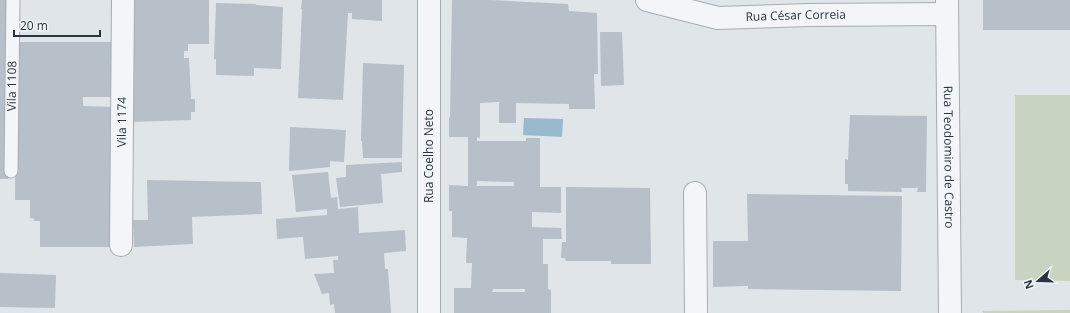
<svg xmlns="http://www.w3.org/2000/svg" width="1070" height="313" font-family="'Open Sans',sans-serif">
  <style>
    .green { fill: #c9d4c0 }
    .water { fill: #98bacc }
    .building { fill: #b7bfc8; fill-rule: evenodd }
    .lines { fill: none; stroke-linecap: round; stroke-linejoin: round }
    .service-casing { stroke: #a5adb5; stroke-width: 15 }
    .minor-casing { stroke: #a5adb5; stroke-width: 24 }
    .tertiary-casing { stroke: #a5adb5; stroke-width: 24 }
    .service { stroke: #f3f5f8; stroke-width: 13 }
    .minor { stroke: #f3f5f8; stroke-width: 22 }
    .tertiary { stroke: #f3f5f8; stroke-width: 22 }
    .labels { text-anchor: middle; stroke-width: 3; stroke-linejoin: round; paint-order: stroke }
    .street-label { font-size: 12px; fill: #273543; stroke: #f0f4f7 }
  </style>
  <rect width="100%" height="100%" fill="#e0e5ea"/>
  <g class="green">
    <polygon points="1015,95 1070,95 1070,281 1015,280"/>
    <polygon points="1070,310 1070,313 983,313 983,311"/>
  </g>
  <polygon class="water" points="524,118 563,119 562,137 523,135"/>
  <g class="building">
    <rect x="0" y="0" width="8" height="179"/>
    <polygon points="132,0 209,0 209,44 188,44 188,51 184,51 184,58 189,58 191,99 195,99 195,112 191,112 191,120 130,122"/>
    <polygon points="302,0 382,0 382,21 352,19 352,13 348,13 343,100 298,98 302,9 301,9"/>
    <path d="M452,0H491L568,4L569,11L597,13L598,74H594L595,109H569V104L516,103V123H499V102L480,103V138L477,137V141H526V138H540V187H561V213L532,212V227L561,228L562,239H543V264H548V289L551,290V313H454V288H471L472,263H466L467,238L452,237V211H449V185L468,186V137H449V117L450,118ZM477,181L514,182V186H477ZM493,289H525V292H492Z"/>
    <rect x="983" y="0" width="87" height="30"/>
    <polygon points="216,3 256,4 256,5 283,7 281,69 254,68 254,76 216,75 216,59 214,59"/>
    <polygon points="600,32 622,32 624,85 601,86"/>
    <polygon points="16,42 116,42 115,97 83,97 83,106 115,107 113,247 40,247 40,221 34,221 34,219 30,218 30,200 15,200"/>
    <polygon points="363,63 404,65 402,158 363,158 362,141 361,141"/>
    <polygon points="850,115 927,116 926,192 917,192 918,188 901,188 902,192 848,191 848,184 845,184 845,159 848,160"/>
    <polygon points="290,127 346,130 344,162 330,161 330,167 289,171"/>
    <polygon points="402,162 402,172 381,174 383,203 340,207 336,178 346,177 346,165"/>
    <polygon points="328,172 331,198 337,197 338,209 358,207 359,233 405,230 406,251 384,253 385,269 388,269 391,313 335,313 334,304 330,305 329,293 322,294 314,274 334,273 333,260 338,260 338,256 305,259 303,237 277,239 276,219 327,215 327,209 296,212 292,175"/>
    <polygon points="147,180 261,182 262,214 192,217 193,244 134,247 133,220 148,220"/>
    <polygon points="566,187 650,188 651,264 611,264 611,261 566,261 565,258 561,258 562,242 566,242"/>
    <polygon points="747,194 902,196 901,291 748,289 748,286 713,287 713,241 748,241"/>
    <polygon points="0,273 56,275 55,308 0,307"/>
  </g>
  <g class="lines">
    <g class="service-casing">
      <g id="service">
        <path id="s1" d="M11,171L13,0"/>
      </g>
    </g>
    <g class="minor-casing">
      <g id="minor">
        <path id="s2" d="M647,0L718,18L809,15L947,14"/>
        <polyline points="695,193 696,313"/>
        <path id="s3" d="M121,245L123,0"/>
        <polyline points="429,313 429,0"/>
      </g>
    </g>
    <g class="tertiary-casing">
      <g id="tertiary">
        <path id="s4" d="M947,0L950,313"/>
      </g>
    </g>
    <use href="#service" class="service"/>
    <use href="#minor" class="minor"/>
    <use href="#tertiary" class="tertiary"/>
  </g>
  <g class="labels">
    <g class="street-label">
      <text dy="4" stroke="none"><textPath href="#s2" startOffset="151">Rua César Correia</textPath></text>
      <text dy="4" stroke="none"><textPath href="#s1" startOffset="85">Vila 1108</textPath></text>
      <text dy="4" stroke="none"><textPath href="#s3" startOffset="123">Vila 1174</textPath></text>
      <text transform="translate(429 156) rotate(-90)" y="4">Rua Coelho Neto</text>
      <text dy="4" stroke="none"><textPath href="#s4" startOffset="157">Rua Teodomiro de Castro</textPath></text>
    </g>
  </g>
  <g transform="translate(1038 281) rotate(250)" stroke="#f0f4f7" stroke-width="3" paint-order="stroke">
  <path d="M0-3L7 15L0 10L-7 15Z" fill="#273543"/>
  <text y="-6" font-size="11" font-weight="bold" text-anchor="middle" fill="#273543">N</text>
  </g>
  <path d="M14 30v6h86v-6" fill="none" stroke="#273543" stroke-width="2"/>
  <text x="20" y="30" font-size="12" fill="#273543" stroke="#f0f4f7" stroke-width="3" paint-order="stroke">20 m</text>
</svg>
